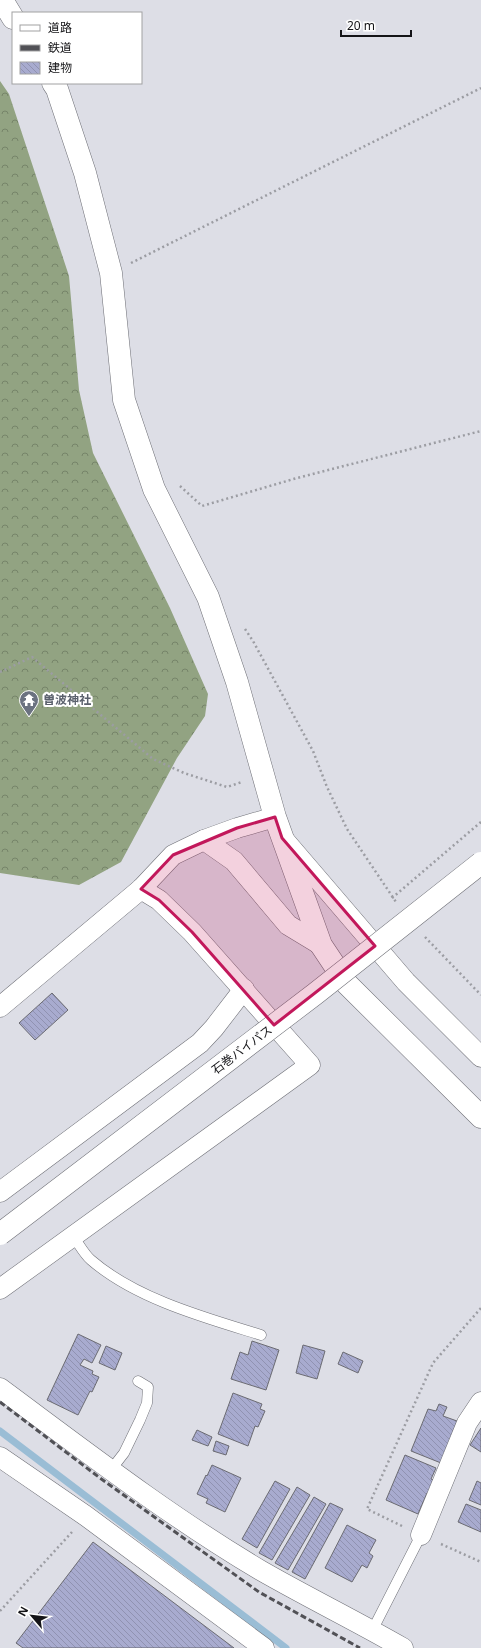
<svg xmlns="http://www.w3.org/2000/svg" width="481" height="1648" font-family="'Noto Sans','Noto Sans JP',sans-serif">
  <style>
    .forest { fill: url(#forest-crowns) }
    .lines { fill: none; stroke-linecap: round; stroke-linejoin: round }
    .stream { stroke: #9abdd5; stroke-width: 7 }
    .building { fill: url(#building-back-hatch); stroke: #6b6b72 }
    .service-casing { stroke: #6f7077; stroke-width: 11 }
    .minor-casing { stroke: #6f7077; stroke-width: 21 }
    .tertiary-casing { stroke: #6f7077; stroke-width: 23 }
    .path { stroke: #9c9da3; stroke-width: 2.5; stroke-dasharray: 2 3; stroke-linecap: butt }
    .service { stroke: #fff; stroke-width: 10 }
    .minor { stroke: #fff; stroke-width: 20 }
    .tertiary { stroke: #fff; stroke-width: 22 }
    .rail { stroke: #515156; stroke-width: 3; stroke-dasharray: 6 3; stroke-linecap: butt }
    .trunk-bridge-casing { stroke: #6f7077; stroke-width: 23; stroke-linecap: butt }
    .trunk-bridge { stroke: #fff; stroke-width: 22 }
    .marked { fill: #c2185b; fill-opacity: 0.2; stroke: #c2185b; stroke-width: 3; stroke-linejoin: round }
    .labels { text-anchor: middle; stroke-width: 4; stroke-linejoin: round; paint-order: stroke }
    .worship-label { font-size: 12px; font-weight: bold; fill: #5b616d; stroke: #fff; text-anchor: start }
    .street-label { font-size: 12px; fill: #141417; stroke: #fff }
  </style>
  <defs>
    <pattern id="forest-crowns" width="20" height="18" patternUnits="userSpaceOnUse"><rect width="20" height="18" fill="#92a382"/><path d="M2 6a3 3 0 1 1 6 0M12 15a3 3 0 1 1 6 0" fill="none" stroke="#768469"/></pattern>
    <pattern id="building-back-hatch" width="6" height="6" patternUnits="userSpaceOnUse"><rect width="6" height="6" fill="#a8abcf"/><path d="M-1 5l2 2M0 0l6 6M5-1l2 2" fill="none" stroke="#9092b1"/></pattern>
  </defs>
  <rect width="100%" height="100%" fill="#dddee6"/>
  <polygon class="forest" points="0,81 9,94 69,276 79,390 93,453 170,608 208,694 205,716 177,758 121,862 79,885 0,873"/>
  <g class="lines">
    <polyline class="stream" points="0,1431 286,1648"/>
  </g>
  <g class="building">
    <polygon points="52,993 68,1010 35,1040 19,1023"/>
    <polygon points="78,1334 101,1345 92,1363 84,1359 80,1365 93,1371 92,1374 99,1377 92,1392 90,1391 78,1415 47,1400"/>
    <polygon points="252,1341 279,1350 266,1390 231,1379 240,1352 248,1355"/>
    <polygon points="303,1345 325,1351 317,1379 296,1373"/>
    <polygon points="106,1346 122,1353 115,1370 99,1363"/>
    <polygon points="343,1352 363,1361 358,1373 338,1364"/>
    <polygon points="233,1393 262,1404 260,1409 265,1411 258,1427 255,1426 248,1446 218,1434"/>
    <polygon points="439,1404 447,1407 443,1416 457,1421 441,1463 411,1451 428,1409 436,1411"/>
    <polygon points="481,1428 481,1452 470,1445"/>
    <polygon points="197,1430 212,1437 208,1446 192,1440"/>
    <polygon points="216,1441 229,1446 226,1455 213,1451"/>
    <polygon points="405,1455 436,1468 431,1479 436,1481 431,1494 427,1493 418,1514 386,1500"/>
    <polygon points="212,1465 241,1478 225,1512 206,1503 208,1499 197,1494 206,1475 207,1476"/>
    <polygon points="275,1481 290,1489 257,1548 242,1539"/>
    <polygon points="477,1481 481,1483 481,1505 469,1500"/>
    <polygon points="297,1487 310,1495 272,1560 259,1553"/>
    <polygon points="314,1497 326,1504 288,1570 275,1563"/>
    <polygon points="330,1503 343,1509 305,1579 292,1572"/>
    <polygon points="466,1504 481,1510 481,1532 458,1522"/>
    <polygon points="347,1525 376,1540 369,1553 373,1556 367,1568 362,1565 352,1582 325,1568"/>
    <polygon points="93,1542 234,1648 23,1648 16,1643"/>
  </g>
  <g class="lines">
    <g class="service-casing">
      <g id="service">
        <path d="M73,1236C79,1244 84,1254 91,1260C136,1299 206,1318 261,1335"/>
        <polyline points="110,1471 124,1453 140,1420 147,1403 148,1387 138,1381"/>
        <polyline points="372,1631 421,1535"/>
      </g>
    </g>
    <g class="minor-casing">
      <g id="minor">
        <polyline points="204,840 237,828 275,817"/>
        <polyline points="286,842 406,982 481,1057"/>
        <polyline points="0,1007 141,889 173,855 204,840 234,861 288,925 321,945"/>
        <polyline points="0,1192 200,1043 214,1028 244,989"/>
        <polyline points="0,1289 310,1065 192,932 159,900 141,889"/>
        <path d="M0,1388C85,1451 169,1516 260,1570C307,1597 356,1621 403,1648"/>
        <polyline points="0,1457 86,1516 264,1648"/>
        <polyline points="421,1535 467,1423 481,1402"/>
      </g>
    </g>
    <g class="tertiary-casing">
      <g id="tertiary">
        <polyline points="2,0 13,18"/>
        <polyline points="53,83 57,89 85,173 111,273 124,400 154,489 208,597 237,682 275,817 321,945 347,984 481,1117"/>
      </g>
    </g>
    <g class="path">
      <polyline points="131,263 481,88"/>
      <polyline points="180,486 202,506 297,478 481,431"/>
      <polyline points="245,629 253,641 313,751 327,787 347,829 396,902"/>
      <polyline points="0,672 32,657 153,759 184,773 227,787 242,782"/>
      <polyline points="392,898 481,822"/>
      <polyline points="425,937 481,995"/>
      <polyline points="402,1526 367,1509 433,1363 481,1308"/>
      <polyline points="441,1544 481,1562"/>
      <polyline points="0,1611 72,1532"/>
    </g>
    <use href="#service" class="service"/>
    <use href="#minor" class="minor"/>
    <use href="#tertiary" class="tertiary"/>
    <polyline class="rail" points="0,1402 100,1478 259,1592 360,1648"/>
    <g class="trunk-bridge-casing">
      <polyline id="trunk-bridge" points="0,1234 315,994 481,863"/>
    </g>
    <use href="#trunk-bridge" class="trunk-bridge"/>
  </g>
  <path class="marked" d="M275,817L282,838L375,946L274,1025L192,932L159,900L141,889L173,855L237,828Z"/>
  <defs>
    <g id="temple-pin" transform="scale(1)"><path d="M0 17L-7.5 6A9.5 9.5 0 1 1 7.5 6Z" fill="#6b7280" stroke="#fff"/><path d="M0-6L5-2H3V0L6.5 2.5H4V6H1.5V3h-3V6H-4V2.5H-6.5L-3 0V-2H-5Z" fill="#fff"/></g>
  </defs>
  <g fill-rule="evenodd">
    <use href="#temple-pin" x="29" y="700"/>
  </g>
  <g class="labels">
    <g class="worship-label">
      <text x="43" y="704">曽波神社</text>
    </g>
    <g class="street-label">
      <text transform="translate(242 1050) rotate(-37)" y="4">石巻バイパス</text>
    </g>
  </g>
  <rect x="12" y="12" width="130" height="72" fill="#ffffff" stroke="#a1a1a2"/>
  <rect x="20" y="25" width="20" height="6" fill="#ffffff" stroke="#a1a1a2"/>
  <text x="48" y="32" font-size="12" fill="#141417">道路</text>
  <rect x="20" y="45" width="20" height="6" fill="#515156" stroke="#a1a1a2"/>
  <text x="48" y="52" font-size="12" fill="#141417">鉄道</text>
  <rect x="20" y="62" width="20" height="12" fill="url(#building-back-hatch)" stroke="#a1a1a2"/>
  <text x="48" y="72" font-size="12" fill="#141417">建物</text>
  <g transform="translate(32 1616) rotate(298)" stroke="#ffffff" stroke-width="3" paint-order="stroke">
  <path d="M0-3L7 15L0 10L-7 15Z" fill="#141417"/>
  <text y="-6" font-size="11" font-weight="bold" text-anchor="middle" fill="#141417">N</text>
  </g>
  <path d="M341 30v6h70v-6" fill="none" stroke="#141417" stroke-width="2"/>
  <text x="347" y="30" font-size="12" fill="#141417" stroke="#ffffff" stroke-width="3" paint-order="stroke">20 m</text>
</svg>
